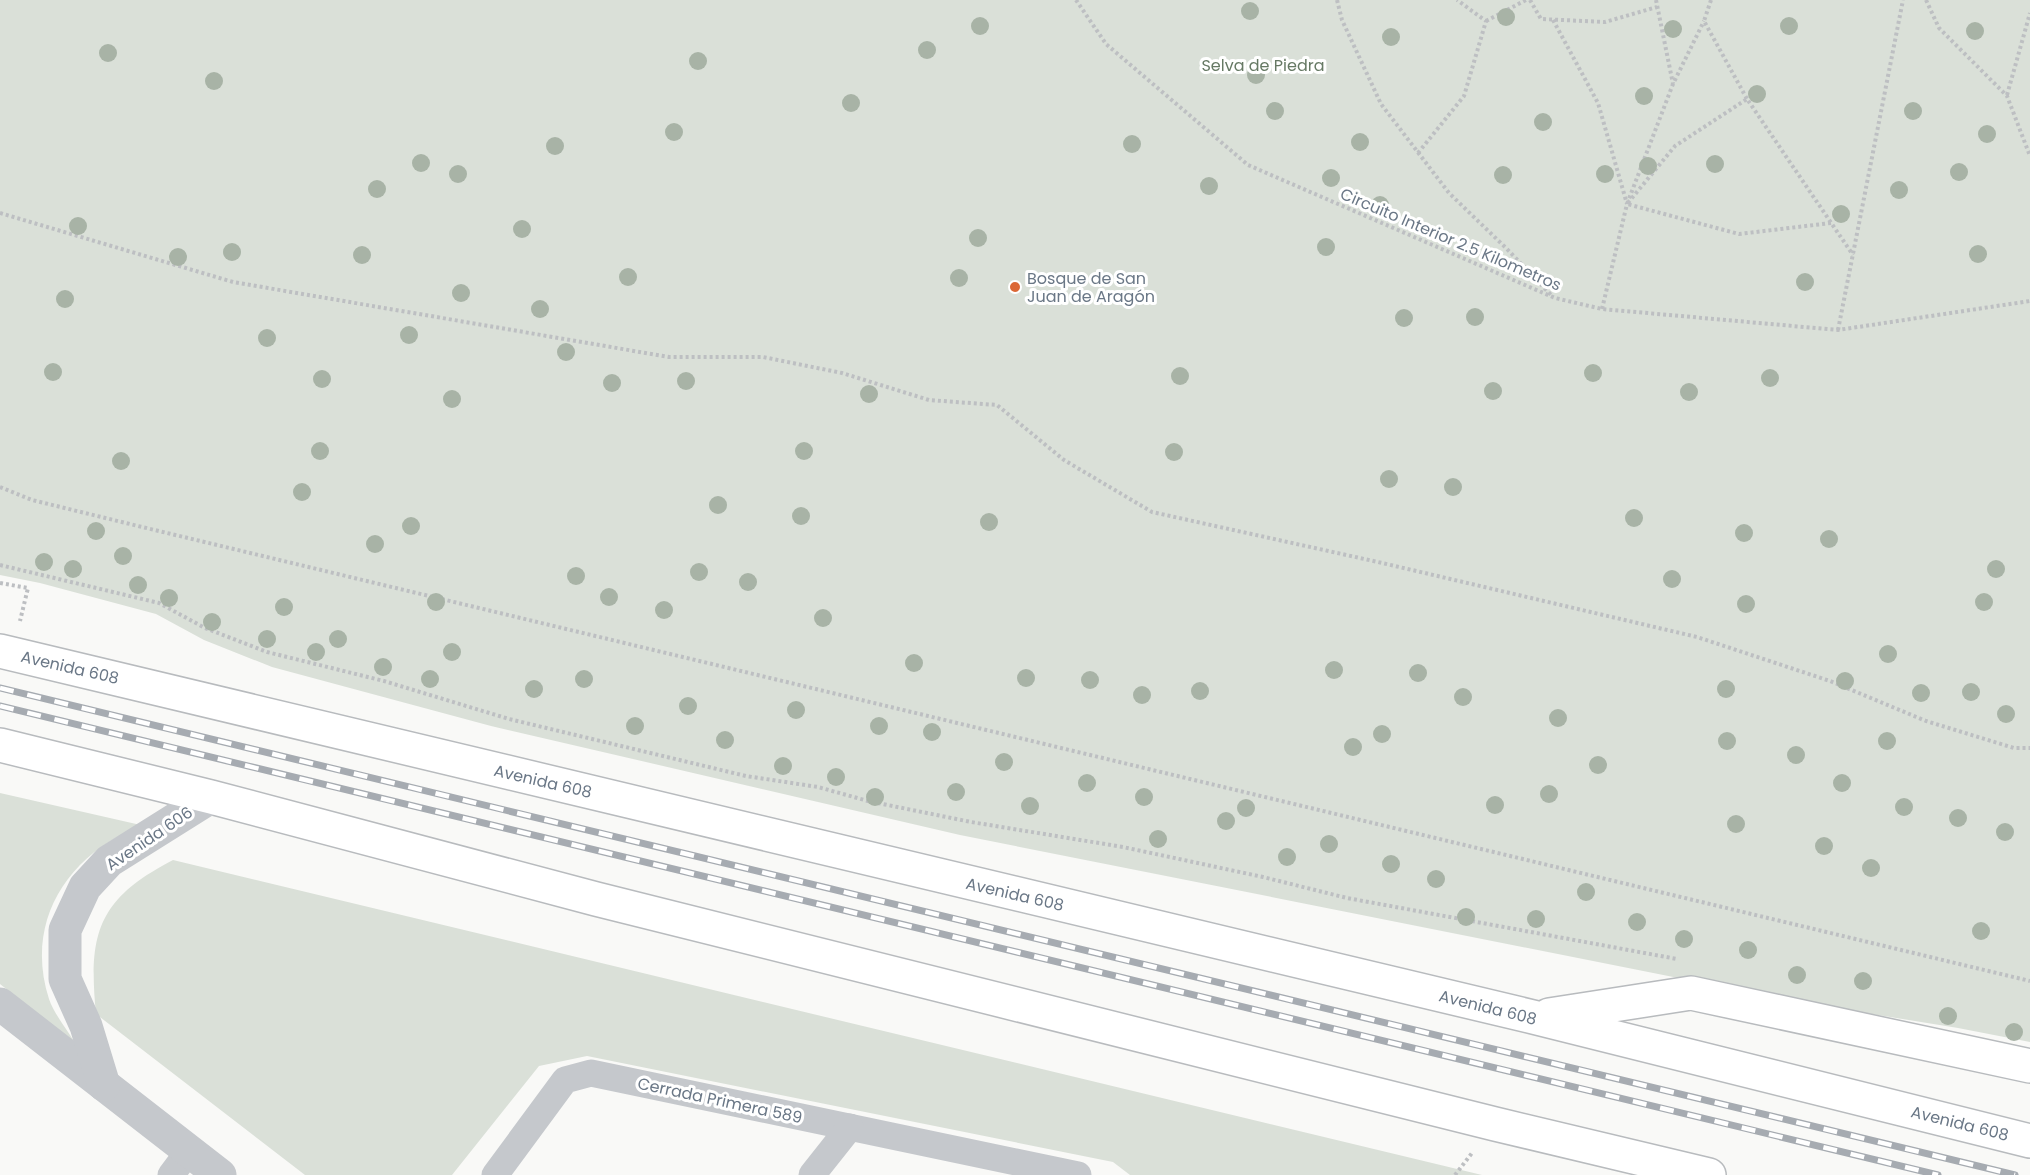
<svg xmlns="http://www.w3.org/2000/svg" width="2030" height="1175" font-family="Poppins,sans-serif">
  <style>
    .green { fill: #dae0d8 }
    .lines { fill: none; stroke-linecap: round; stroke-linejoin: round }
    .trunk-casing { stroke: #b8bbbe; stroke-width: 36 }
    .path { stroke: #bdbfc2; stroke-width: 4; stroke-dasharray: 3 3; stroke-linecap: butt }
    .minor { stroke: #c5c8cc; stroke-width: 27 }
    .tertiary { stroke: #c5c8cc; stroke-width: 33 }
    .trunk { stroke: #fff; stroke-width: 33 }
    .rail-casing { stroke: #a6abb1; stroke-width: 7 }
    .rail { stroke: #fff; stroke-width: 4.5; stroke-dasharray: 14; stroke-linecap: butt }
    .tree { fill: #a8b3a6 }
    .poi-dot { fill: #db6735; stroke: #fff; stroke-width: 2 }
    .labels { text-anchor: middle; stroke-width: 6; stroke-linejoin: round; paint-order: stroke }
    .park-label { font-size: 16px; fill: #667964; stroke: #fff }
    .street-label { font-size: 16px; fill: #6a7786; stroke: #fff }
    .poi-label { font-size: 16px; fill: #6a7786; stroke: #fff; text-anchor: start }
  </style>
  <rect width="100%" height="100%" fill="#f9f9f7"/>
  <g class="green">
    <polygon points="0,0 2030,0 2030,1042 1958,1028 1804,1003 960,835 491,726 272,667 204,640 156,614 40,583 0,575"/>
    <path d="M0,793L145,826C137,829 127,832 119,836C58,869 27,931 49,999C54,1014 67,1029 75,1043L0,984Z"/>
    <path d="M173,860L1482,1175H1130L1113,1162L587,1056L539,1066L452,1175H305L96,1014C88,933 98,899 173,860Z"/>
  </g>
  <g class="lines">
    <g class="trunk-casing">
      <g id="trunk">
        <polyline points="0,651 1533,1017 2030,1141"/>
        <polyline points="0,745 211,797 596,899 1495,1124 1709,1175"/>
        <polyline points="1549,1015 1691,993 2030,1066"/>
      </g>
    </g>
    <g class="path">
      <polyline points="1076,0 1106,44 1248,165 1555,298 1602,309 1838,330 2030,301"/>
      <polyline points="1337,0 1342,20 1381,104 1449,193 1507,249 1552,296"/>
      <polyline points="1530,0 1541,19 1605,22 1657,7"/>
      <polyline points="1656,0 1673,84"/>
      <polyline points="1711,0 1704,21 1747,99"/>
      <polyline points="1926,0 1939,28 2007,96 2030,156"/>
      <polyline points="1553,20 1598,103 1627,204"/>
      <polyline points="1486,21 1526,0"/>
      <polyline points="2007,95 2030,13"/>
      <polyline points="1418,153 1464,96 1486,21 1457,0"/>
      <polyline points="0,213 233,282 669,357 763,357 842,373 929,400 997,405 1064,460 1152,512 1378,562 1697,637 1830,681 1926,721 2014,748 2030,748"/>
      <polyline points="1831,223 1739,234 1627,204 1675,146 1747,99 1853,255"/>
      <polyline points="1602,309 1627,204 1673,84 1704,21"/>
      <polyline points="1838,330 1903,0"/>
      <polyline points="0,487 32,500 138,526 2030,981"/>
      <polyline points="0,565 159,603 205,628 267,652 384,681 509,719 746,776 818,787 868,801 971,822 1123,847 1263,877 1347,898 1677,959"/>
      <polyline points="0,583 28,588 20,621"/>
      <polyline points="1455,1175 1472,1153"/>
    </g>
    <g class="minor">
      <polyline points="171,1175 189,1151"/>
      <polyline points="495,1175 565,1080 591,1073 1078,1175"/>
      <polyline points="812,1175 850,1127"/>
    </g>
    <g class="tertiary">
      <polyline points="0,1004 220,1175"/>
      <polyline points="104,1085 86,1026 65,979 65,930 85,887 109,861 211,797"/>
    </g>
    <use href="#trunk" class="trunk"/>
    <g class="rail-casing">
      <g id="rail">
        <polyline points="0,688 2015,1175"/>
        <polyline points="0,706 1938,1175"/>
      </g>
    </g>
    <use href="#rail" class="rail"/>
  </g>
  <g class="tree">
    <circle cx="1250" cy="11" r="9"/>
    <circle cx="1506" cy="17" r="9"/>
    <circle cx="980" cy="26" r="9"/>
    <circle cx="1789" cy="26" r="9"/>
    <circle cx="1673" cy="29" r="9"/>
    <circle cx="1975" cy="31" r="9"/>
    <circle cx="1391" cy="37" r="9"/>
    <circle cx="927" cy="50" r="9"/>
    <circle cx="108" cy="53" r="9"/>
    <circle cx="698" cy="61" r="9"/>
    <circle cx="1256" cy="75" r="9"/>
    <circle cx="214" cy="81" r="9"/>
    <circle cx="1757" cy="94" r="9"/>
    <circle cx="1644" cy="96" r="9"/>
    <circle cx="851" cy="103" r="9"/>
    <circle cx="1275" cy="111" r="9"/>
    <circle cx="1913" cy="111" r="9"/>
    <circle cx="1543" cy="122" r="9"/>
    <circle cx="674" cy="132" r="9"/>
    <circle cx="1987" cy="134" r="9"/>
    <circle cx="1360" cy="142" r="9"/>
    <circle cx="1132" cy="144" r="9"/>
    <circle cx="555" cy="146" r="9"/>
    <circle cx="421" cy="163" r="9"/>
    <circle cx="1715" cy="164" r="9"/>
    <circle cx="1648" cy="166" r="9"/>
    <circle cx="1959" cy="172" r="9"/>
    <circle cx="458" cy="174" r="9"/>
    <circle cx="1605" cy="174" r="9"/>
    <circle cx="1503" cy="175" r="9"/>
    <circle cx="1331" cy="178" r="9"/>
    <circle cx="1209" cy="186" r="9"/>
    <circle cx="377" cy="189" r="9"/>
    <circle cx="1899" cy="190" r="9"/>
    <circle cx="1380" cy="205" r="9"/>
    <circle cx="1841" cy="214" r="9"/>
    <circle cx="78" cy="226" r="9"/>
    <circle cx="522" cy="229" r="9"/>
    <circle cx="978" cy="238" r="9"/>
    <circle cx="1326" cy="247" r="9"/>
    <circle cx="232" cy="252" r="9"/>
    <circle cx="1978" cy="254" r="9"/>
    <circle cx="362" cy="255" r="9"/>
    <circle cx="178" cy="257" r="9"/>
    <circle cx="628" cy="277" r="9"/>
    <circle cx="959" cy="278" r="9"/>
    <circle cx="1805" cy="282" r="9"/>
    <circle cx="461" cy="293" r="9"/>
    <circle cx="65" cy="299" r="9"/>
    <circle cx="540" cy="309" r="9"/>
    <circle cx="1475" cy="317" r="9"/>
    <circle cx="1404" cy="318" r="9"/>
    <circle cx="409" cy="335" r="9"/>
    <circle cx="267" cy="338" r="9"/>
    <circle cx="566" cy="352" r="9"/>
    <circle cx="53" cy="372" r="9"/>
    <circle cx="1593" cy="373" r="9"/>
    <circle cx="1180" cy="376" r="9"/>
    <circle cx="1770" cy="378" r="9"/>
    <circle cx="322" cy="379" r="9"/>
    <circle cx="686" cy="381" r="9"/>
    <circle cx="612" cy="383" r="9"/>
    <circle cx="1493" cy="391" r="9"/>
    <circle cx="1689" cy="392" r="9"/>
    <circle cx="869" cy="394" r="9"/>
    <circle cx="452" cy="399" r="9"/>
    <circle cx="320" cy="451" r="9"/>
    <circle cx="804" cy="451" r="9"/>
    <circle cx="1174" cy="452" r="9"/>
    <circle cx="121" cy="461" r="9"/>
    <circle cx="1389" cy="479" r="9"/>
    <circle cx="1453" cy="487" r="9"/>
    <circle cx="302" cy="492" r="9"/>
    <circle cx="718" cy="505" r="9"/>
    <circle cx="801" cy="516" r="9"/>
    <circle cx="1634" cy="518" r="9"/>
    <circle cx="989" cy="522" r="9"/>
    <circle cx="411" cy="526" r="9"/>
    <circle cx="96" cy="531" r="9"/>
    <circle cx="1744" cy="533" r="9"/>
    <circle cx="1829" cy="539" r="9"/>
    <circle cx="375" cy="544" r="9"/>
    <circle cx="123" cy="556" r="9"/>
    <circle cx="44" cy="562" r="9"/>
    <circle cx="73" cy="569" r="9"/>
    <circle cx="1996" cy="569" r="9"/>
    <circle cx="699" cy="572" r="9"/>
    <circle cx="576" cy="576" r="9"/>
    <circle cx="1672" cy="579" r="9"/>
    <circle cx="748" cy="582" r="9"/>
    <circle cx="138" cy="585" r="9"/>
    <circle cx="609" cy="597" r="9"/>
    <circle cx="169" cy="598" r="9"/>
    <circle cx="436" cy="602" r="9"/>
    <circle cx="1984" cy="602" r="9"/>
    <circle cx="1746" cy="604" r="9"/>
    <circle cx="284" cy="607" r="9"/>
    <circle cx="664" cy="610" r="9"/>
    <circle cx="823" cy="618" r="9"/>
    <circle cx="212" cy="622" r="9"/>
    <circle cx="267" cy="639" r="9"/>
    <circle cx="338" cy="639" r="9"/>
    <circle cx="316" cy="652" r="9"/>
    <circle cx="452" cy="652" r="9"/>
    <circle cx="1888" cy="654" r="9"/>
    <circle cx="914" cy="663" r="9"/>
    <circle cx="383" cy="667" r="9"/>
    <circle cx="1334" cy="670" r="9"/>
    <circle cx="1418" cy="673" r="9"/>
    <circle cx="1026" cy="678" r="9"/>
    <circle cx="430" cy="679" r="9"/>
    <circle cx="584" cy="679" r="9"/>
    <circle cx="1090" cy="680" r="9"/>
    <circle cx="1845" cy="681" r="9"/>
    <circle cx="534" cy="689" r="9"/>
    <circle cx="1726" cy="689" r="9"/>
    <circle cx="1200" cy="691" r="9"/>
    <circle cx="1971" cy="692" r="9"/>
    <circle cx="1921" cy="693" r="9"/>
    <circle cx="1142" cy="695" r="9"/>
    <circle cx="1463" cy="697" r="9"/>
    <circle cx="688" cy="706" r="9"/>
    <circle cx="796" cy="710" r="9"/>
    <circle cx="2006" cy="714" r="9"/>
    <circle cx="1558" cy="718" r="9"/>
    <circle cx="635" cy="726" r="9"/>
    <circle cx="879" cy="726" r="9"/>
    <circle cx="932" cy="732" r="9"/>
    <circle cx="1382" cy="734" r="9"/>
    <circle cx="725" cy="740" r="9"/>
    <circle cx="1727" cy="741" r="9"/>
    <circle cx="1887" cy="741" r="9"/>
    <circle cx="1353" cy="747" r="9"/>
    <circle cx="1796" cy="755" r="9"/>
    <circle cx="1004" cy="762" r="9"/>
    <circle cx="1598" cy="765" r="9"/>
    <circle cx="783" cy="766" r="9"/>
    <circle cx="836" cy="777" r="9"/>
    <circle cx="1087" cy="783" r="9"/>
    <circle cx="1842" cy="783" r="9"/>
    <circle cx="956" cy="792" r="9"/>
    <circle cx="1549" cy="794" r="9"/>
    <circle cx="875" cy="797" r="9"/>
    <circle cx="1144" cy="797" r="9"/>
    <circle cx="1495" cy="805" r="9"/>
    <circle cx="1030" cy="806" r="9"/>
    <circle cx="1904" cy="807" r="9"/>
    <circle cx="1246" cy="808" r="9"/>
    <circle cx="1958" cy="818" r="9"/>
    <circle cx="1226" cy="821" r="9"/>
    <circle cx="1736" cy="824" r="9"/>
    <circle cx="2005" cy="832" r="9"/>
    <circle cx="1158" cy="839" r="9"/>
    <circle cx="1329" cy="844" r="9"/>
    <circle cx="1824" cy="846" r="9"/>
    <circle cx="1287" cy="857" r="9"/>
    <circle cx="1391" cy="864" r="9"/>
    <circle cx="1871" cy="868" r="9"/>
    <circle cx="1436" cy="879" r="9"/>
    <circle cx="1586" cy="892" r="9"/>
    <circle cx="1466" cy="917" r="9"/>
    <circle cx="1536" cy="919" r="9"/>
    <circle cx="1637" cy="922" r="9"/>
    <circle cx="1981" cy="931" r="9"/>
    <circle cx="1684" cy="939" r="9"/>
    <circle cx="1748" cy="950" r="9"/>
    <circle cx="1797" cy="975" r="9"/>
    <circle cx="1863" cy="981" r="9"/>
    <circle cx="1948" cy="1016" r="9"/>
    <circle cx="2014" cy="1032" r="9"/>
  </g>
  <circle class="poi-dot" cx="1015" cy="287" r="6"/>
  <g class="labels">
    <g class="park-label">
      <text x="1263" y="71">Selva de Piedra</text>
    </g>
    <g class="street-label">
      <text transform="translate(1451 239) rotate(23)" y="6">Circuito Interior 2.5 Kilometros</text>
      <text transform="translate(70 667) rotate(13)" y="6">Avenida 608</text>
      <text transform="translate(543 781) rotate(13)" y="6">Avenida 608</text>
      <text transform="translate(149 838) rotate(-34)" y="6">Avenida 606</text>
      <text transform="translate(1015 894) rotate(13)" y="6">Avenida 608</text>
      <text transform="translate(1488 1007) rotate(14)" y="6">Avenida 608</text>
      <text transform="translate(720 1100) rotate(12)" y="6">Cerrada Primera 589</text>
      <text transform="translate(1960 1123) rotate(14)" y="6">Avenida 608</text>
    </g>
    <g class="poi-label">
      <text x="1027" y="284">Bosque de San<tspan x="1027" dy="18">Juan de Aragón</tspan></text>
    </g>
  </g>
</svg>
